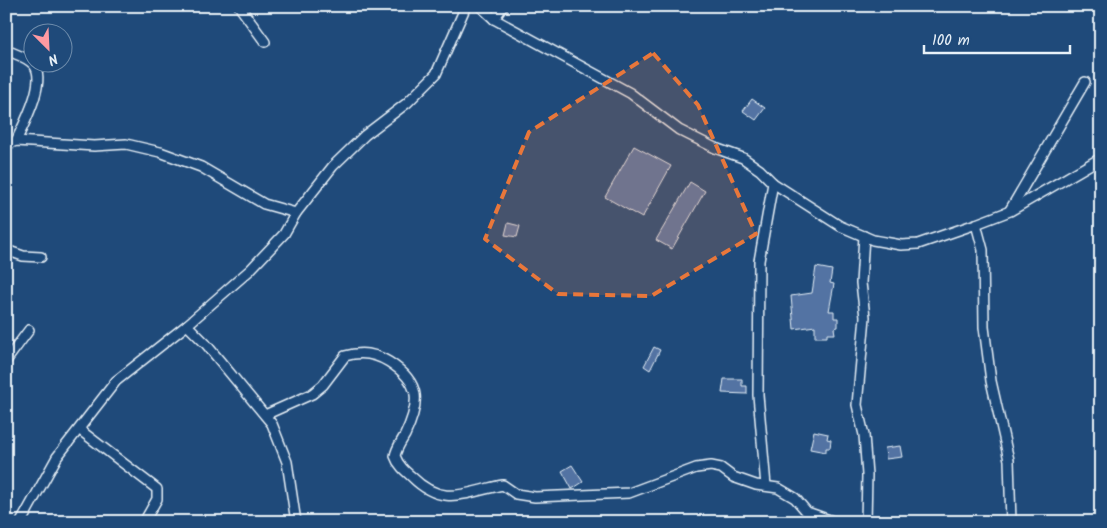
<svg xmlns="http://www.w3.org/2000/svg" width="1107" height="528" font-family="Kalam,sans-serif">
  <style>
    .building { fill: #5373a3; stroke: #e8f1f8 }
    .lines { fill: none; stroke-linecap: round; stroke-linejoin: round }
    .street-casing { stroke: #e8f1f8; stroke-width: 12 }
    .street { stroke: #1f4a7a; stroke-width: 9 }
    .marked { fill: #e8773b; fill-opacity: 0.2; stroke: #e8773b; stroke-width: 4; stroke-dasharray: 10 6; stroke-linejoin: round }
  </style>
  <rect width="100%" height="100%" fill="#1f4a7a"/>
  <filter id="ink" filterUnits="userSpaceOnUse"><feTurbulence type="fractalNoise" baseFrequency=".02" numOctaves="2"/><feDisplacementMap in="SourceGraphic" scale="10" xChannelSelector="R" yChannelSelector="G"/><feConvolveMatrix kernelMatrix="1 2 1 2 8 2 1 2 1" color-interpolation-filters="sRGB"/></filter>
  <g filter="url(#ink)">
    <g class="building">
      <polygon points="752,99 765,108 756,120 743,111"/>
      <polygon points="634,146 671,166 642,218 605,197"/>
      <polygon points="690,182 705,191 672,249 656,240"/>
      <polygon points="508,223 520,226 517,237 505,235"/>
      <polygon points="816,267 832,270 830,283 834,284 829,311 834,311 834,318 838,318 838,327 834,328 835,334 827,334 827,337 815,337 815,326 794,329 791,296 812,293"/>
      <polygon points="654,347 660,350 650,370 644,366"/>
      <polygon points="724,379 742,379 742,386 747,386 747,394 722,393"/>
      <polygon points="814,431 828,434 827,439 831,440 830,448 826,448 826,452 810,449"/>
      <polygon points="900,446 902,457 886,459 885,448"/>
      <polygon points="572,465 583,482 572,489 562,471"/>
    </g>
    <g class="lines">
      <g class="street-casing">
        <g id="street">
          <polyline points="239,6 265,42"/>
          <polyline points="480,6 494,19 630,93 679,130 715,148 743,158 760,170 773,183 840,226 873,240 901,245 918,244 976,224 1010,211 1101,158"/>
          <polyline points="494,19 503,6"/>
          <path d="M6,50C15,54 27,57 34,65C47,81 24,124 16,141"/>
          <polyline points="6,145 16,141 94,146 126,144 160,152 201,167 264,204 296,213"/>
          <polyline points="1010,210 1085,82"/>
          <polyline points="976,224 983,250 984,327 991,381 1009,460 1011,522"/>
          <polyline points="864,236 861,283 865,317 857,405 864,435 867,475 866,522"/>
          <polyline points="6,250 23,256 41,257"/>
          <polyline points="187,325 206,344 272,424 287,462 296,522"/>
          <polyline points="6,361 29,330"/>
          <path d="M265,415L312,394L323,385L345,356C361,351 375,353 389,362C422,383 420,403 405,435C401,442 396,449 395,456C398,465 405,471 412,477C443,508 466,492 503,485L516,494L535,497L629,493L696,468L711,466L721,468L733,477L756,485L778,488L795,498L807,512L835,522"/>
          <polyline points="80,430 157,489 157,499 144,522"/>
          <polyline points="766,486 758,395 759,261 773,183"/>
          <polyline points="21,522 57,457 116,381 187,325 250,270 284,234 296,213 333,166 365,135 407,103 436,74 466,6"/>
        </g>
      </g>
      <use href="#street" class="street"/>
    </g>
  </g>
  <path class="marked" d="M653,53L698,105L756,234L651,296L558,294L485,239L529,132Z"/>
  <rect width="1107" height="528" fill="none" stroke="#1f4a7a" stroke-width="25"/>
  <rect x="12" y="12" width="1082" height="503" fill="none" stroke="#e8f1f8" stroke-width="2" filter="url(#ink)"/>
  <g transform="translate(48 48) rotate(156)"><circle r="24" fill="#1f4a7a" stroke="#6f8dac"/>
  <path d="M0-4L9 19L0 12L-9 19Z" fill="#ff9aa2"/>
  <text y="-8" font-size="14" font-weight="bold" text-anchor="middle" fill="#e8f1f8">N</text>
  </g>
  <path d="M924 45v8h146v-8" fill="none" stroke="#e8f1f8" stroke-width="2.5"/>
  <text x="932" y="45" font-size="15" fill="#e8f1f8" stroke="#1f4a7a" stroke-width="4" paint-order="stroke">100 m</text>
</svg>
